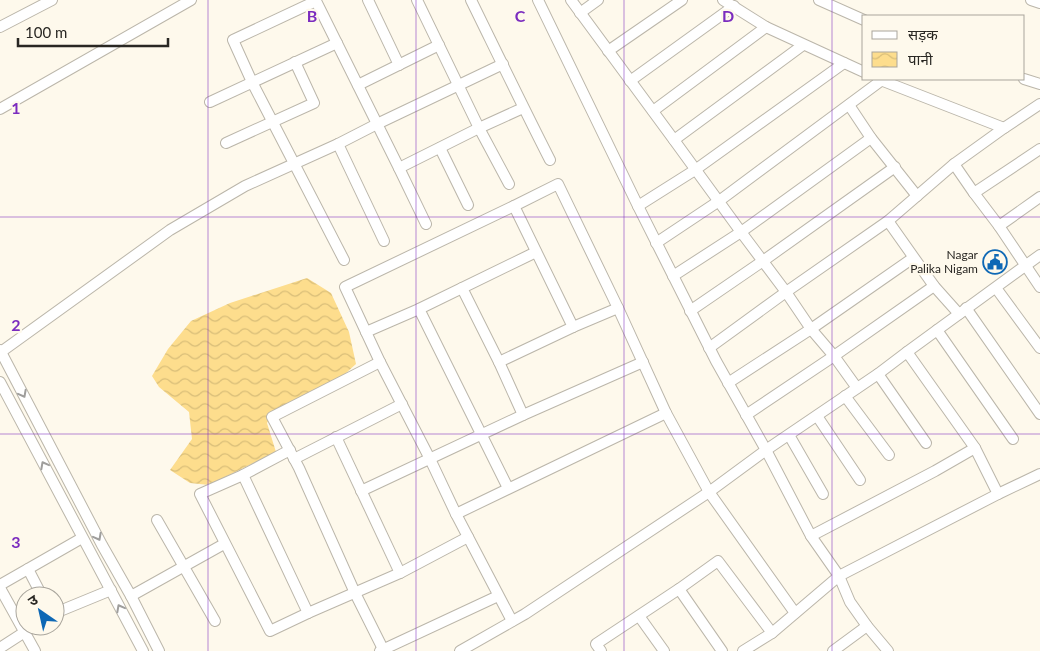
<svg xmlns="http://www.w3.org/2000/svg" width="1040" height="651" font-family="Lato,'Noto Sans Devanagari',sans-serif">
  <style>
    .water { fill: url(#water-waves) }
    .lines { fill: none; stroke-linecap: round; stroke-linejoin: round }
    .minor-casing { stroke: #bbb6aa; stroke-width: 12 }
    .minor { stroke: #fff; stroke-width: 10 }
    .oneway { stroke: #9f9e9c }
    .grid { fill: none; stroke: #7b2cbf; stroke-width: 1; stroke-opacity: 0.55 }
    .labels { text-anchor: middle; stroke-width: 4.5; stroke-linejoin: round; paint-order: stroke }
    .poi-label { font-size: 12px; fill: #292723; stroke: #fef9ec; text-anchor: end }
    .grid-label { font-size: 16px; text-anchor: middle; font-weight: bold; fill: #7b2cbf; stroke: #fef9ec; stroke-width: 4.5; stroke-linejoin: round; paint-order: stroke }
  </style>
  <defs>
    <pattern id="water-waves" width="16" height="10" patternUnits="userSpaceOnUse" patternTransform="scale(1.25)"><rect width="16" height="10" fill="#fddd8d"/><path d="M0 5q4-4 8 0t8 0" fill="none" stroke="#d9be79"/></pattern>
  </defs>
  <rect width="100%" height="100%" fill="#fef9ec"/>
  <polygon class="water" points="307,278 331,293 349,332 356,364 335,383 273,413 267,423 276,452 209,485 190,483 170,470 192,439 189,412 159,387 152,376 168,349 191,321 230,303"/>
  <g class="lines">
    <g class="minor-casing">
      <g id="minor">
        <polyline points="368,0 399,65"/>
        <polyline points="417,0 479,128 509,184"/>
        <path d="M471,0C497,53 523,107 550,160"/>
        <polyline points="538,0 638,206 716,361 766,450 811,536 839,576 850,602 867,626 888,651"/>
        <polyline points="571,0 674,140 741,232 786,292 811,329 834,356 857,388"/>
        <polyline points="723,0 766,27 864,72"/>
        <polyline points="819,0 864,20"/>
        <polyline points="1031,0 1040,3"/>
        <polyline points="580,13 598,0"/>
        <polyline points="0,27 52,0"/>
        <polyline points="608,51 682,0"/>
        <polyline points="878,79 1004,128"/>
        <polyline points="1024,79 1040,84"/>
        <polyline points="630,81 734,6"/>
        <polyline points="358,85 439,45"/>
        <polyline points="210,102 337,43"/>
        <polyline points="849,105 871,138 917,196"/>
        <polyline points="0,109 191,0"/>
        <polyline points="653,111 766,27"/>
        <polyline points="674,140 803,45"/>
        <polyline points="226,143 314,103 295,62"/>
        <polyline points="338,144 384,241"/>
        <polyline points="440,148 468,205"/>
        <polyline points="954,164 974,193 999,226 1040,287"/>
        <polyline points="399,168 479,128 523,108"/>
        <polyline points="974,193 1040,149"/>
        <polyline points="514,206 573,327"/>
        <polyline points="638,206 695,170 844,63"/>
        <polyline points="888,221 934,286 959,314"/>
        <polyline points="999,226 1040,197"/>
        <polyline points="656,243 719,201 882,80"/>
        <polyline points="344,260 252,82 233,40 316,1 399,168 426,224"/>
        <polyline points="673,276 741,232 871,138"/>
        <polyline points="462,288 499,362 523,415"/>
        <polyline points="996,288 1040,348"/>
        <polyline points="966,308 1040,414"/>
        <polyline points="419,309 508,488"/>
        <polyline points="690,311 763,261 895,167"/>
        <polyline points="937,330 1013,439"/>
        <polyline points="366,332 419,309 536,252"/>
        <polyline points="709,348 786,292 888,221 954,164 1004,128 1040,104"/>
        <polyline points="0,350 102,545 131,596 159,651"/>
        <polyline points="1,352 170,230 245,186 338,144 377,124 503,64"/>
        <polyline points="907,352 975,448 998,494"/>
        <polyline points="380,362 272,417 299,468 355,593 384,651"/>
        <polyline points="499,362 573,327 618,308"/>
        <polyline points="878,374 926,443"/>
        <polyline points="0,382 143,651"/>
        <polyline points="728,383 811,329 913,258"/>
        <polyline points="845,396 889,455"/>
        <polyline points="746,415 834,356 934,286"/>
        <polyline points="817,416 860,480"/>
        <polyline points="789,435 823,494"/>
        <polyline points="336,437 400,573"/>
        <polyline points="290,450 243,475 200,494 270,631 308,613 400,573 468,537"/>
        <polyline points="294,459 402,404"/>
        <polyline points="243,475 308,613"/>
        <polyline points="361,491 523,415 643,362"/>
        <polyline points="456,514 666,413"/>
        <polyline points="157,520 215,621"/>
        <polyline points="811,536 935,471 975,448"/>
        <polyline points="28,569 42,596"/>
        <polyline points="0,585 82,538"/>
        <polyline points="0,588 35,651"/>
        <polyline points="679,589 722,651"/>
        <polyline points="131,596 224,544"/>
        <polyline points="55,613 111,590"/>
        <polyline points="639,616 664,651"/>
        <polyline points="512,621 456,514 430,459 380,362 345,287 514,206 558,184 618,308 666,413 709,492 795,613"/>
        <polyline points="0,648 34,626"/>
        <polyline points="380,651 498,596"/>
        <polyline points="460,651 525,614 709,492 766,450 878,374 907,352 1040,255"/>
        <polyline points="601,651 596,644 679,589 718,561 772,633"/>
        <polyline points="743,651 772,633 839,576 998,494 1040,474"/>
        <polyline points="833,651 867,626"/>
      </g>
    </g>
    <use href="#minor" class="minor"/>
  </g>
  <defs><path id="oneway-chevron" d="M-2-3.5L2.5 0L-2 3.5" fill="none" stroke-width="1.6" stroke-linecap="round" stroke-linejoin="round" transform="scale(1.25)"/></defs>
  <g class="oneway">
    <use href="#oneway-chevron" transform="translate(23 394) rotate(62)"/>
    <use href="#oneway-chevron" transform="translate(44 465) rotate(-118)"/>
    <use href="#oneway-chevron" transform="translate(98 537) rotate(62)"/>
    <use href="#oneway-chevron" transform="translate(120 608) rotate(-118)"/>
  </g>
  <path class="grid" d="M208,0V651M416,0V651M624,0V651M832,0V651M0,217H1040M0,434H1040"/>
  <defs>
    <g id="civic-ring" transform="scale(1.25)"><circle r="9.5" fill="#fef9ec" stroke="#0e68b5" stroke-width="1.5"/><path d="M-.6-6.5H3V-4.5H.6V-3L4-1V1h2V6H-6V1h2V-1L-.6-3ZM-1.2 2.5V6h2.4V2.5Z" fill="#0e68b5"/></g>
  </defs>
  <g fill-rule="evenodd">
    <use href="#civic-ring" x="995" y="262"/>
  </g>
  <g class="labels">
    <g class="poi-label">
      <text x="978" y="259">Nagar<tspan x="978" dy="14">Palika Nigam</tspan></text>
    </g>
  </g>
  <g class="grid-label">
    <text x="312" y="22">B</text>
    <text x="520" y="22">C</text>
    <text x="728" y="22">D</text>
    <text x="16" y="114">1</text>
    <text x="16" y="331">2</text>
    <text x="16" y="548">3</text>
  </g>
  <rect x="862" y="15" width="162" height="65" fill="#fef9ec" stroke="#a9a59c"/>
  <rect x="872" y="31" width="25" height="8" fill="#ffffff" stroke="#a9a59c"/>
  <text x="908" y="40" font-size="15" fill="#292723">सड़क</text>
  <rect x="872" y="52" width="25" height="15" fill="url(#water-waves)" stroke="#a9a59c"/>
  <text x="908" y="65" font-size="15" fill="#292723">पानी</text>
  <g transform="translate(40 611) rotate(326)"><circle r="24" fill="#fef9ec" stroke="#a9a59c"/>
  <path d="M0-4L9 19L0 12L-9 19Z" fill="#0e68b5"/>
  <text y="-8" font-size="14" font-weight="bold" text-anchor="middle" fill="#292723">उ</text>
  </g>
  <path d="M18 38v8h150v-8" fill="none" stroke="#292723" stroke-width="2.5"/>
  <text x="25" y="38" font-size="15" fill="#292723" stroke="#fef9ec" stroke-width="4" paint-order="stroke">100 m</text>
</svg>
